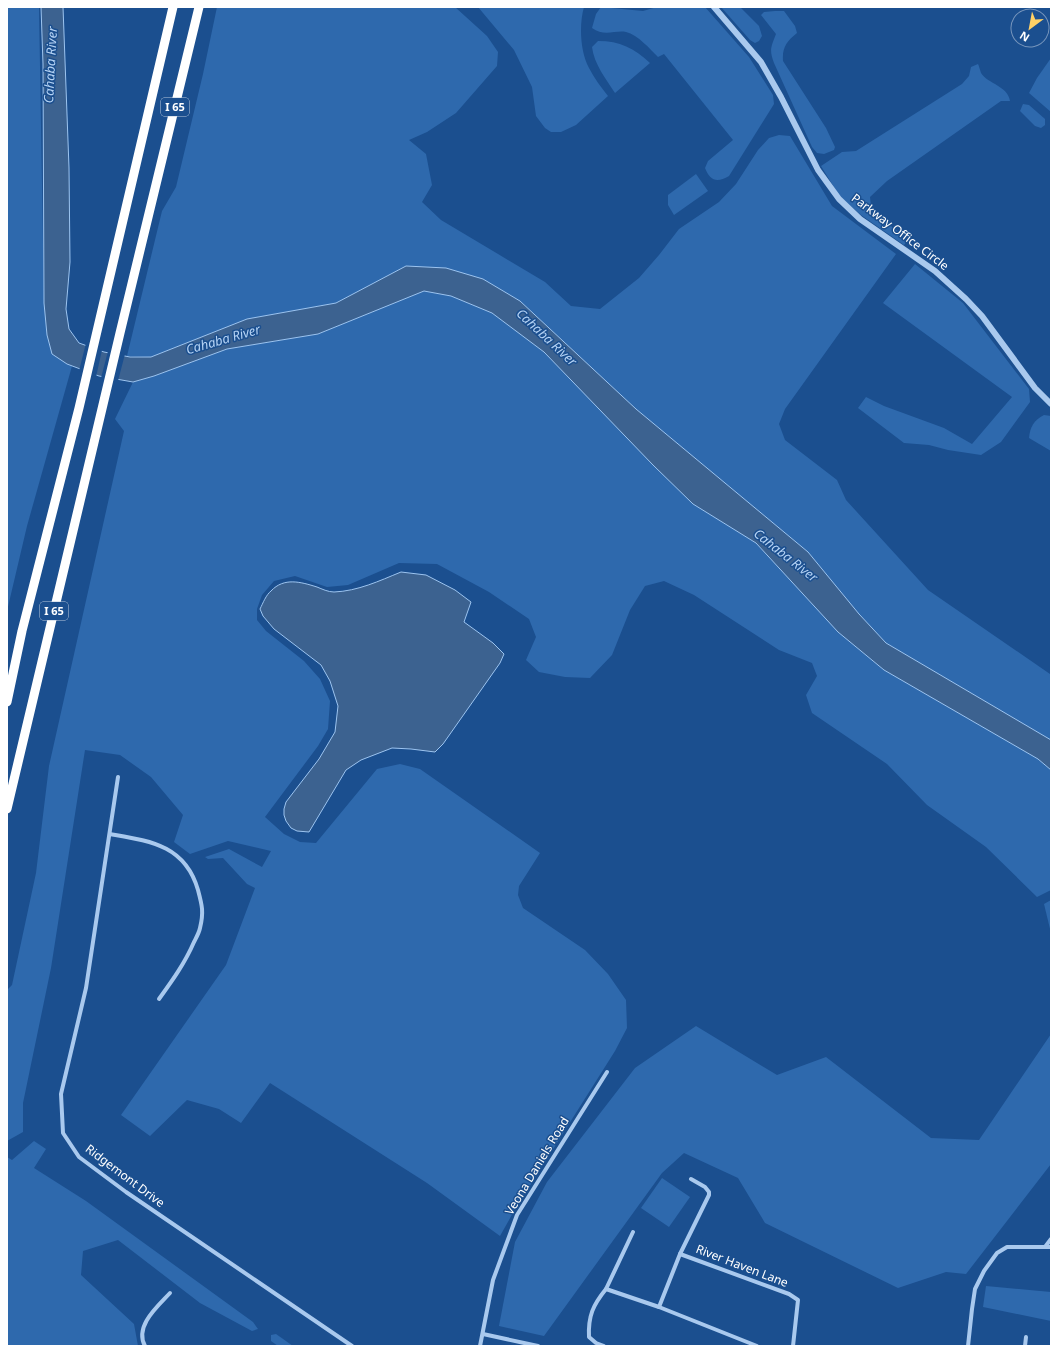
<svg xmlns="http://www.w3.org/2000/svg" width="1058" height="1353" font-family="'Noto Sans',sans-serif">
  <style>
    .green { fill: #2e69ad }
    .water { fill: #3c6290; stroke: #9cc4f0 }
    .pier { fill: #1b4f8f }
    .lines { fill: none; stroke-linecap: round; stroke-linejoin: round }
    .minor { stroke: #a9c9ee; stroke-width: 4 }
    .tertiary { stroke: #a9c9ee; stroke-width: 6 }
    .motorway { stroke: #fff; stroke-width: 9 }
    .labels { text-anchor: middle; stroke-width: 3; stroke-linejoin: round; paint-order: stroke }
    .shield { fill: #1b4f8f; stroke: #bbcadd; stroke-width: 1 }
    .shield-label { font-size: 11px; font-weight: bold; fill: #fff }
    .street-label { font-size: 12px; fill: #fff; stroke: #1b4f8f }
    .water-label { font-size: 13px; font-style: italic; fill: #b5d3f5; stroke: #1b4f8f }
  </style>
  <rect width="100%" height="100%" fill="#1b4f8f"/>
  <g class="green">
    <polygon points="7,7 39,7 44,303 47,335 67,364 72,366 27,526 7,611"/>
    <polygon points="217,7 455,7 487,36 498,52 497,66 456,113 427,132 409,140 426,154 432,185 422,202 441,220 545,282 571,306 600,309 639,278 659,255 679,229 719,202 736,184 758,150 769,138 779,135 790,136 832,206 896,254 785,409 779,424 785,440 837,480 846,500 928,590 1050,674 1051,672 1051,740 886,643 859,614 808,552 636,409 520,301 483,279 406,266 336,303 247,319 151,357 127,356 162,211 176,187 203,74"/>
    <path d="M478,7H584C579,24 580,52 589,68C594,78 601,87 608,96L576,125L561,132H551L545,128L536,116L532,87L514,50Z"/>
    <path d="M601,7L643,11L657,7H705L749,57L773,95L774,104L729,176C717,183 710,181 705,168L708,161L733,140L664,54L658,57C650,49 638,35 626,32C615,30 604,37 592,28L596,14Z"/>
    <polygon points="721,7 740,7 759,26 762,36 759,41 755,43 750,40"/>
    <path d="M775,11H784L795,26L797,33C787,41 782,47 783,61L826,128L835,147L834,150L824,154L817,153L812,147L774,63C769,50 771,47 776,34L761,15L764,12Z"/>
    <path d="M598,41C620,41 634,48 650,63L615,93C606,79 594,64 592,47Z"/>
    <polygon points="1051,58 1051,112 1029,93 1037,78"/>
    <path d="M978,64C979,66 980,70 981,73C988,84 1008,86 1010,101H1001L887,181L870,197L871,206L881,219L909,239L904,245L861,215L840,197L821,166L842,152L856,151L962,84L969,76L971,67Z"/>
    <polygon points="1023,104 1029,105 1045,119 1045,125 1041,128 1035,126 1020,111"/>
    <polygon points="696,174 708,191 674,215 668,205 668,195"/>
    <polygon points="915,264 963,303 1029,389 1030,402 1001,442 981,455 948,450 929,445 904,443 858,408 866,397 884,406 944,428 972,444 1012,397 883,303"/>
    <polygon points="424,291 451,296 492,313 544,352 693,504 756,543 838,632 884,670 1038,759 1051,770 1051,890 1037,897 986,847 927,805 887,764 812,713 806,695 817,676 812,663 779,650 694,595 664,581 645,586 630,610 612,655 590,678 565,677 539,672 526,660 536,637 529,619 489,592 437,564 399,563 348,585 327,587 295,576 274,581 262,595 257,609 257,620 266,631 304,661 320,679 330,701 328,729 318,746 265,817 284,834 300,842 316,843 377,769 400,764 420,769 540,853 519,886 518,895 523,908 585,950 608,974 626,1000 627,1028 615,1051 514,1211 500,1236 427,1183 270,1083 241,1123 219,1109 187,1100 150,1136 121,1115 226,965 255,888 247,884 223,858 208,859 205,857 229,849 262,867 271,851 228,841 190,854 174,842 183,815 151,777 120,755 85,750 51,968 23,1103 23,1132 7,1141 7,990 12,985 36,873 49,766 124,431 115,419 133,382 154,376 227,349 318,334"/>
    <path d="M1044,415L1051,416V451L1029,438C1030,427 1034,420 1044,415Z"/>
    <polygon points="1051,900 1051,933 1044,904"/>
    <polygon points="696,1026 777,1075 826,1057 931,1138 979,1140 1051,1034 1051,1164 966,1274 946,1272 898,1288 765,1223 738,1178 684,1153 662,1173 544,1336 499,1326 515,1242 547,1182 635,1068"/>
    <polygon points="34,1141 46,1149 34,1168 86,1201 253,1322 258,1329 252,1331 200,1303 118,1240 83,1251 81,1275 134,1324 138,1346 7,1346 7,1157 12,1160"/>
    <polygon points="662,1178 690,1197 669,1227 641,1208"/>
    <polygon points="986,1286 1051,1292 1051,1321 983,1307"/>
    <polygon points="276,1334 293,1346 278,1346 271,1341 271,1335"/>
  </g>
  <g class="water">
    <polygon points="41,7 63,7 69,168 70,262 66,309 69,329 79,343 104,352 130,357 151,357 247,319 336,303 406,266 446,268 483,279 520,301 636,409 808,552 859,614 886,643 1051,740 1051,770 1038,759 884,670 838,632 756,543 693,504 653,465 544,352 492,313 451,296 424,291 318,334 227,349 154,376 133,382 99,376 67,364 52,354 47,335 44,303 43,64"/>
    <path d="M401,572L426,575L455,590L471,602L464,622L493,643L504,654L500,663L443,744L435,752L411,749L392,748L361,760L346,770L309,832L297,831L291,828L286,821L284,815V809L286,802L319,759L335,732L338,706L330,681L321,665L274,629L263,616L260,609C263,603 266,595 271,591C284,577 301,582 317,587C322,589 328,592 334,592C358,591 379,581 401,572Z"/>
  </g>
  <g class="pier">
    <polygon points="86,343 102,350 96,377 79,371"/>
    <polygon points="108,351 125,354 118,381 101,378"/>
  </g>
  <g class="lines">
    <g class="minor">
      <polyline points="118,777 86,988 61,1094 63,1133 79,1157 126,1192 352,1346"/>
      <path d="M110,834C150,841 185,845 198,890C202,905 204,912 200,928C199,933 196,938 194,942C185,963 172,981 159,999"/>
      <polyline points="633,1232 606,1289 659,1307 757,1346"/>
      <polyline points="1045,1247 1051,1239"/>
      <polyline points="680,1254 789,1294 798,1300 793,1346"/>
      <polyline points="659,1307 680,1254 709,1195 709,1192 705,1187 691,1179"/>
      <polyline points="483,1334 538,1346"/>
      <path d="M145,1346C134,1326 158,1306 170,1293"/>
      <polyline points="480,1346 493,1280 517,1215 607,1072"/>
      <path d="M604,1346L596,1343L589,1337C588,1316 593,1305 606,1289"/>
      <polyline points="968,1346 972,1309 975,1289 984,1271 997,1253 1007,1247 1051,1247"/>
      <polyline points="1025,1346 1026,1337"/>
    </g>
    <polyline class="tertiary" points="714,7 761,62 781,97 818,170 839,199 860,219 935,271 966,299 982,316 1035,388 1051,404"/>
    <g class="motorway">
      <polyline points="7,702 22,631 79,408 173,7"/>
      <polyline points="7,809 120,333 199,7"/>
    </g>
  </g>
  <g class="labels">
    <g class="shield">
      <rect x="161" y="98" width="28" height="18" rx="3"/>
      <rect x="40" y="602" width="28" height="18" rx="3"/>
    </g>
    <g class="shield-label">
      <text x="175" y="111">I 65</text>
      <text x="54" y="615">I 65</text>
    </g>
    <g class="street-label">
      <text transform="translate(900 232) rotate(37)" y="4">Parkway Office Circle</text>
      <text transform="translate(537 1166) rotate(-59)" y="4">Veona Daniels Road</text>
      <text transform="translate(125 1176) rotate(37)" y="4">Ridgemont Drive</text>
      <text transform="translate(742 1266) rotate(21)" y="4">River Haven Lane</text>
    </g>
    <g class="water-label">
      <text transform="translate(50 65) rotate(-87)" y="5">Cahaba River</text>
      <text transform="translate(547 337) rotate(43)" y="5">Cahaba River</text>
      <text transform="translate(223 339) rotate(-16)" y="5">Cahaba River</text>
      <text transform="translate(786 555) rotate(38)" y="5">Cahaba River</text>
    </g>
  </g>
  <rect width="1058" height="1353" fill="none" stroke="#ffffff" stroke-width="16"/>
  <g transform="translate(1030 28) rotate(212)"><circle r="19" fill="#1b4f8f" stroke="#7695bc"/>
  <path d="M0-3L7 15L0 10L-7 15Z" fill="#ffd166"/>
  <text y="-6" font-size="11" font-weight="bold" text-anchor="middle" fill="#ffffff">N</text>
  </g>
</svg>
